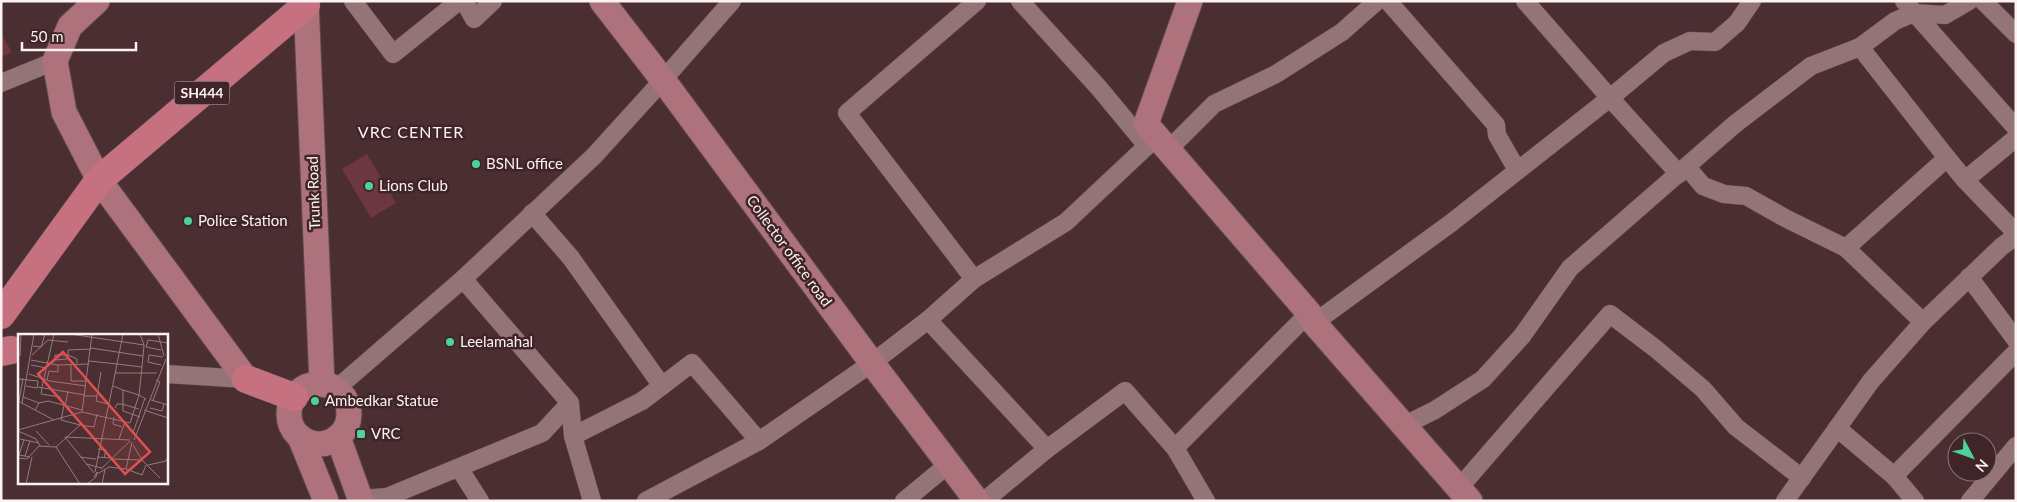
<svg xmlns="http://www.w3.org/2000/svg" width="2017" height="502" font-family="Lato,sans-serif">
  <style>
    .green { fill: #6e363e }
    .lines { fill: none; stroke-linecap: round; stroke-linejoin: round }
    .street-casing { stroke: #604b4d; stroke-width: 19 }
    .secondary-casing { stroke: #604b4d; stroke-width: 27 }
    .primary-casing { stroke: #604b4d; stroke-width: 29 }
    .street { stroke: #957478; stroke-width: 18 }
    .secondary { stroke: #ad727b; stroke-width: 25 }
    .primary { stroke: #c6717f; stroke-width: 28 }
    .poi-dot { fill: #4dd39a; stroke: #3f2428; stroke-width: 2 }
    .labels { text-anchor: middle; stroke-width: 5; stroke-linejoin: round; paint-order: stroke }
    .shield { fill: #3f2428; stroke: #c4b4b6; stroke-width: 1 }
    .shield-label { font-size: 14px; font-weight: bold; fill: #fdf2f3 }
    .poi-label { font-size: 15px; fill: #fdf2f3; stroke: #3f2428; text-anchor: start }
    .street-label { font-size: 15px; fill: #fdf2f3; stroke: #3f2428 }
    .neighbourhood-label { font-size: 16px; letter-spacing: 1px; fill: #fdf2f3; stroke: #3f2428 }
    .inset-road { fill: none; stroke: #927c7f; stroke-width: 1 }
    .view { fill: #de5051; fill-opacity: 0.15; stroke: #de5051; stroke-width: 2.5 }
    .inset-edge { fill: none; stroke: #fdf2f3; stroke-width: 2.5 }
  </style>
  <rect width="100%" height="100%" fill="#4a2e32"/>
  <g class="green">
    <polygon points="1,34 12,52 1,57"/>
    <polygon points="367,154 396,203 371,218 342,169"/>
  </g>
  <g class="lines">
    <g class="street-casing">
      <g id="street">
        <polyline points="353,1 393,54 459,1"/>
        <polyline points="464,1 474,19 493,1"/>
        <polyline points="1020,1 1099,88 1147,146"/>
        <polyline points="1388,1 1496,125 1497,135 1517,170"/>
        <polyline points="1525,1 1610,98 1679,174"/>
        <polyline points="1904,1 2016,128"/>
        <polyline points="1983,1 2016,34"/>
        <polyline points="1860,47 1947,158 1846,248 1923,322"/>
        <polyline points="1,83 55,61"/>
        <polyline points="1168,150 1214,104 1276,74 1342,32 1377,1"/>
        <polyline points="1947,158 1965,180 2016,233"/>
        <polyline points="1687,167 1703,186 1724,194 1746,196 1787,219 1846,248"/>
        <polyline points="1965,180 2016,138"/>
        <polyline points="532,213 571,258 662,386"/>
        <polyline points="1969,277 2016,340"/>
        <polyline points="463,279 570,403 573,436 592,501"/>
        <polyline points="974,279 847,113 977,1"/>
        <polyline points="928,320 1047,449"/>
        <polyline points="1314,323 1451,223 1610,98 1664,53 1690,41 1715,42 1737,23 1752,1"/>
        <polyline points="166,374 246,379"/>
        <polyline points="338,390 344,382 463,279 594,156 663,80 732,1"/>
        <polyline points="1405,425 1435,410 1483,379 1522,336 1570,268 1735,124 1811,66 1860,47 1895,21 1914,13 1945,15 1969,1"/>
        <polyline points="1837,428 1894,476"/>
        <polyline points="573,436 642,401 692,363 759,441"/>
        <polyline points="1175,448 1206,501"/>
        <polyline points="459,468 480,501"/>
        <polyline points="1459,488 1610,314 1656,349 1703,389 1736,427 1802,478"/>
        <polyline points="361,499 387,497 542,433 570,403"/>
        <polyline points="646,501 759,441 872,363 928,320 974,279 1066,222 1147,146 1146,124"/>
        <polyline points="904,501 950,463"/>
        <polyline points="984,501 1047,449 1125,391 1175,448 1309,313"/>
        <polyline points="1785,501 1871,381 1923,322 2001,247 2016,236"/>
        <polyline points="1915,501 1894,476 2016,352"/>
        <polyline points="1970,501 2016,446"/>
      </g>
    </g>
    <g class="secondary-casing">
      <g id="secondary">
        <polyline points="97,1 70,26 55,61 64,112 99,180 246,379"/>
        <polyline points="306,1 322,384"/>
        <polyline points="602,1 663,80 872,363 977,501"/>
        <polyline points="1190,1 1146,124 1309,313 1314,323 1470,501"/>
        <circle cx="319" cy="414" r="30"/>
        <polyline points="300,437 326,501"/>
        <polyline points="338,437 361,501"/>
      </g>
    </g>
    <g class="primary-casing">
      <g id="primary">
        <polyline points="1,315 99,180 306,5"/>
        <polyline points="1,352 11,350"/>
        <polyline points="246,379 294,397"/>
      </g>
    </g>
    <use href="#street" class="street"/>
    <use href="#secondary" class="secondary"/>
    <use href="#primary" class="primary"/>
  </g>
  <g class="poi-dot">
    <circle cx="476" cy="164" r="5"/>
    <circle cx="369" cy="186" r="5"/>
    <circle cx="188" cy="221" r="5"/>
    <circle cx="450" cy="342" r="5"/>
    <circle cx="315" cy="401" r="5"/>
    <rect x="356" y="429" width="10" height="10" rx="2.5"/>
  </g>
  <g class="labels">
    <rect class="shield" x="174.5" y="81.5" width="55" height="23" rx="4"/>
    <g class="shield-label">
      <text x="202" y="98">SH444</text>
    </g>
    <g class="poi-label">
      <text x="486" y="169">BSNL office</text>
      <text x="379" y="191">Lions Club</text>
      <text x="198" y="226">Police Station</text>
      <text x="460" y="347">Leelamahal</text>
      <text x="325" y="406">Ambedkar Statue</text>
      <text x="371" y="439">VRC</text>
    </g>
    <g class="street-label">
      <text transform="translate(314 193) rotate(-92)" y="5">Trunk Road</text>
      <text transform="translate(789 251) rotate(54)" y="5">Collector office road</text>
    </g>
    <g class="neighbourhood-label">
      <text x="411" y="138">VRC CENTER</text>
    </g>
  </g>
  <g transform="translate(18 334)">
    <rect width="150" height="150" fill="#4a2e32"/>
    <path class="inset-road" d="M52,0L126,11L122,0M105,0L99,30L124,33L121,61L128,65M140,0L146,22M15,12L23,13L27,0M73,14L125,22M143,16L128,13L130,6L150,9M14,21L30,6L50,8M50,21V16L73,15M2,22L3,1M37,25V21H50L59,25V29M13,26L40,31L71,30M37,26L49,25L50,22M71,27L99,30L77,138M53,30V47H69M13,31L28,34M143,31L130,28L131,21L145,23M124,33L126,11M97,39H139M11,40L32,47L68,52M0,45L20,47L19,54L8,52M29,46L31,37L40,38V31M95,52L105,56V77L122,83M20,53L67,61M24,53L36,0M24,54L23,60L42,63M66,62H79L78,67L90,70M79,62L83,38M5,63L21,69L17,76M133,66L150,71M135,66L142,48L138,46M0,67L36,86M1,67L5,44M4,69L16,0M21,69L30,67L64,76M46,71L43,86L62,91L76,93L79,80M47,72L50,57M97,74L99,70H104L121,75M132,74L144,77L146,70M126,76L150,84M64,78L112,89L121,61L105,56M96,83L95,90L104,93M0,96L64,78L74,0M0,97L18,105L22,112M18,97L31,111M115,99L127,64M47,103L112,106M47,103L76,139M2,105L21,109M101,105L107,88M6,106L1,121L12,123M116,106L148,25M115,111L124,126M38,113L62,150M80,115L88,116L86,124M7,122L12,107M62,123L78,125M79,123L94,124M0,124L9,125L21,112L38,113L62,91M94,125L124,126L142,144M68,130L84,134M130,131L148,127L150,123M83,135L112,107M108,135L124,141L128,131M79,140L91,133L108,135L114,108M8,150L14,123M69,150L78,143L79,138L76,143M84,150L87,135"/>
    <path class="view" d="M45,18L132,118L107,140L20,40Z"/>
    <rect width="150" height="150" class="inset-edge"/>
  </g>
  <rect width="2017" height="502" fill="none" stroke="#fdf2f3" stroke-width="5"/>
  <g transform="translate(1972 457) rotate(131)"><circle r="24" fill="#3f2428" stroke="#8b7679"/>
  <path d="M0-4L9 19L0 12L-9 19Z" fill="#4dd39a"/>
  <text y="-8" font-size="14" font-weight="bold" text-anchor="middle" fill="#fdf2f3">N</text>
  </g>
  <path d="M22 42v8h114v-8" fill="none" stroke="#fdf2f3" stroke-width="2.5"/>
  <text x="30" y="42" font-size="15" fill="#fdf2f3" stroke="#3f2428" stroke-width="4" paint-order="stroke">50 m</text>
</svg>
